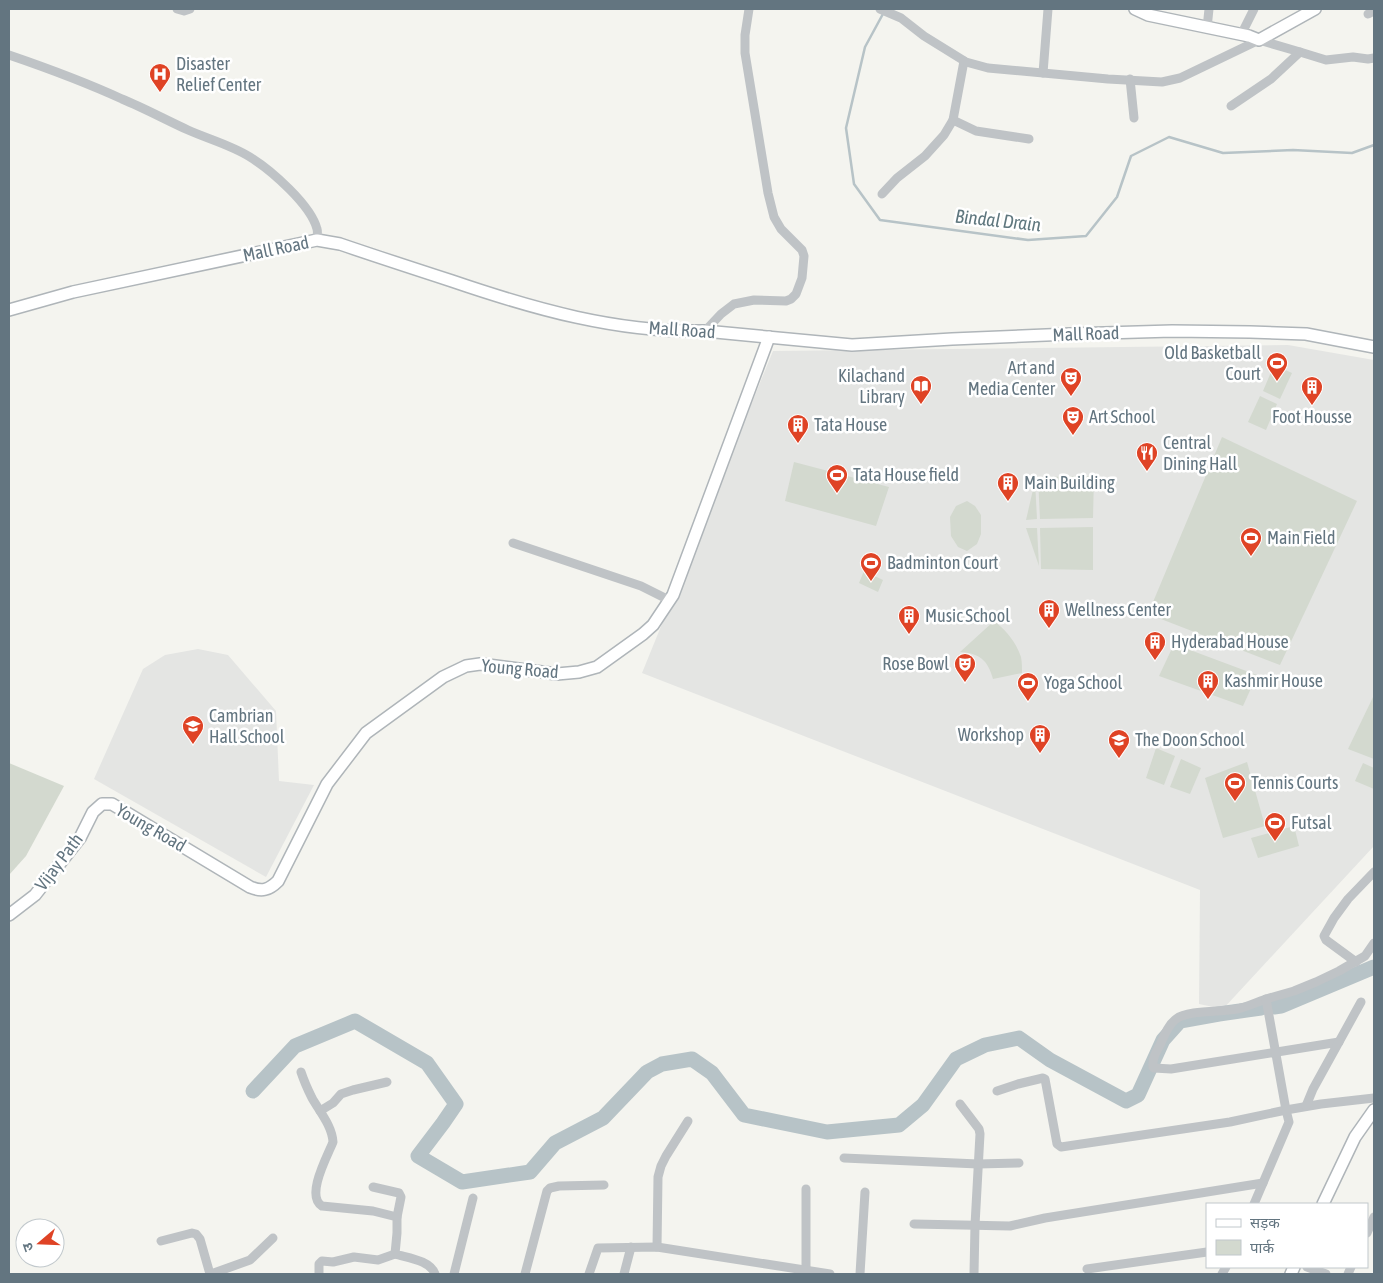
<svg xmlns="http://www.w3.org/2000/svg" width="1383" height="1283" font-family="'Asap Condensed','Noto Sans Devanagari',sans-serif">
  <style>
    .built { fill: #e4e5e3 }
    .green { fill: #d3d9cf }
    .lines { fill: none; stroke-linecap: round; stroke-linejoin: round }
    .stream { stroke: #b7c3c7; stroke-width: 2.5 }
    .river { stroke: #b7c3c7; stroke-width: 15 }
    .secondary-casing { stroke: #afb5b9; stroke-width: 14 }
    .street { stroke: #bfc3c6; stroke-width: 9 }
    .secondary { stroke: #fff; stroke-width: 11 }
    .labels { text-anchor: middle; stroke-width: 5; stroke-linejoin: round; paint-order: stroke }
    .poi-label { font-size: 18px; fill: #637580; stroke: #fff; text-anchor: start }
    .street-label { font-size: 18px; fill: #637580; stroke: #fff }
    .water-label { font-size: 19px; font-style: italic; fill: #5f777e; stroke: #fff }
  </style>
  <rect width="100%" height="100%" fill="#f4f4ef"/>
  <g class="built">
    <polygon points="1288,345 1374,360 1374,846 1223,1009 1199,1004 1200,890 642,673 773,351"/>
    <polygon points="198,649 228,655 276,711 279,781 314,785 266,877 94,779 143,669 165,655"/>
  </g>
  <g class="green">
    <polygon points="1274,365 1292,373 1280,399 1263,391"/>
    <polygon points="1260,396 1277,404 1266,430 1248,422"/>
    <polygon points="1222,437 1357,501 1280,665 1148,614"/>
    <polygon points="794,462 889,487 876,526 785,501"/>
    <polygon points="1094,476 1093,518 1040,519 1038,477"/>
    <polygon points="1035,481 1037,519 1026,520"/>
    <polygon points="967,501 975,506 981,515 981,534 977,544 967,551 958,547 951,536 950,517 956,506"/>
    <polygon points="1093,527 1093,570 1041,569 1040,528"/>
    <polygon points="1026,528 1037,528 1039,566"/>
    <polygon points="864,571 883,580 878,592 859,583"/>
    <path d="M994,621C1006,630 1016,642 1021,657C1022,662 1022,668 1022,673L993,679C988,660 979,653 960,652Z"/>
    <polygon points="1174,644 1257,675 1243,706 1159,676"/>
    <polygon points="1374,695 1374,759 1348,749"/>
    <polygon points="1156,748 1175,756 1164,785 1146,778"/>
    <polygon points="1181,759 1201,768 1190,794 1170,787"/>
    <polygon points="1247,762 1265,826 1223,838 1205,778"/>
    <polygon points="9,763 64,786 26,856 9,875"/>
    <polygon points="1363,763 1374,768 1374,789 1355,781"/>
    <polygon points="1294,826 1299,846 1258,858 1251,838"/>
  </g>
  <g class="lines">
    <polyline class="stream" points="884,12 865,47 846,128 854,184 880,220 1028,240 1086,236 1117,197 1131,156 1169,137 1223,153 1293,150 1352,153 1374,145"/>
    <g class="river">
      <polyline points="1274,1007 1281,1006 1374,967"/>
      <polyline points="253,1091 295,1046 355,1021 427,1063 456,1104 443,1123 418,1156 462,1182 530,1172 555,1143 603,1118 647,1072 662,1064 692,1059 712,1073 744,1115 827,1132 899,1125 923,1105 956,1059 985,1045 1019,1038 1050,1060 1126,1101 1138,1095 1163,1040 1180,1021 1219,1014 1261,1008"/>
    </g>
    <g class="secondary-casing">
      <g id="secondary">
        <polyline points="1135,9 1148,15 1249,36 1259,40 1315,9"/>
        <path d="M9,310L73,292L317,240L340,244C378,257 415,269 452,281C534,309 618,333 705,331L852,345L952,339L1070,334L1172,331L1250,332L1306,334L1374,347"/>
        <path d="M9,915L35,895L80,838L93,812L102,804H112L250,887C262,892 269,890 278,881L327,784L366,733L443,677L466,666L480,664L557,674L579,672L597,667L643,634L653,625L673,595L769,337"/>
        <polyline points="1323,1204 1355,1137 1374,1110"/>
        <polyline points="1291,1274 1294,1267"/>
      </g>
    </g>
    <g class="street">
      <polyline points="177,9 184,11 190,9"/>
      <polyline points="880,9 901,18 924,36 966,62 988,68 1108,79 1162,82 1180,78 1259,40 1300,52 1271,79 1231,106"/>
      <polyline points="1368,14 1374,11"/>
      <polyline points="1207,28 1209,9"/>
      <polyline points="1241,35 1254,9"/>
      <polyline points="1300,52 1326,60 1353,57 1368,59 1374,58"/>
      <path d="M9,55C47,68 85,82 122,99C144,108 166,120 188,130C208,139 231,145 250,157C271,170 311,205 317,229C318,232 317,236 317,240"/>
      <polyline points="1043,73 1048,9"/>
      <polyline points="1130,79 1134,118"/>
      <polyline points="953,120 976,131 1029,139"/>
      <polyline points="882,194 897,178 925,156 944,135 953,120 964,61"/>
      <polyline points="705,331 721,314 734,304 754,300 786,301 791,299 796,294 802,278 804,256 802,250 781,229 774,217 768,193 745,53 745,35 749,9"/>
      <polyline points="513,543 641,586 669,600"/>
      <polyline points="1356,962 1326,940 1324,936 1334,918 1348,899 1374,872"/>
      <path d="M1266,999C1257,1002 1247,1007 1237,1009C1221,1012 1188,1010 1176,1019C1168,1025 1164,1036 1160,1045C1156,1052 1152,1059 1153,1067L1154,1068L1171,1069L1339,1042"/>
      <path d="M301,1072C304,1081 308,1090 312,1098C320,1112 332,1126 333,1142C328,1155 305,1196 322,1206L373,1211L397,1217V1233L395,1254C408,1258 430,1260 435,1274"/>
      <polyline points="997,1091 1018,1084 1043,1078 1045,1079 1057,1144 1061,1147 1230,1122 1286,1110 1321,1104 1374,1098"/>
      <polyline points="960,1104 979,1129 980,1134 975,1225 974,1274"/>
      <polyline points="1306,1106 1313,1089 1361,1002"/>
      <polyline points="320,1111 333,1103 341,1094 353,1090 387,1082"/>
      <polyline points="844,1158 978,1164 1019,1163"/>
      <polyline points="373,1187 399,1193 401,1197 397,1217"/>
      <polyline points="806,1189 806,1270"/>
      <polyline points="1254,1204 1289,1122 1286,1110 1266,999 1294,991 1316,982 1339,971 1365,956 1374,943"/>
      <polyline points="914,1224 1010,1226 1045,1218 1263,1183"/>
      <polyline points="1367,1233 1374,1217"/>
      <polyline points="161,1241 192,1233 196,1234 200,1239 210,1274"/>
      <polyline points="657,1247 658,1177 661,1166 666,1156 688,1121"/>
      <polyline points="1307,1267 1326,1274"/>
      <polyline points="1087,1269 1207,1252"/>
      <polyline points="211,1274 250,1260 273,1238"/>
      <polyline points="319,1274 319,1264 322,1261 333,1262 354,1257 378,1260 395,1254"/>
      <polyline points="454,1274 473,1198"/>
      <polyline points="525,1274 547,1191 550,1188 559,1186 604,1185"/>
      <polyline points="589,1274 598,1248 657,1247 830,1274"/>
      <polyline points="624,1274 631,1247"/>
      <polyline points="860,1274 865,1192"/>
      <polyline points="1222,1274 1226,1267"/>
      <polyline points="1348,1274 1351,1267"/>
    </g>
    <use href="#secondary" class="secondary"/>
  </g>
  <defs>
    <g id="hospital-pin" transform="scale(1.125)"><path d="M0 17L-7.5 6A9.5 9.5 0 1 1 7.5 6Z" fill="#df4325" stroke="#fff"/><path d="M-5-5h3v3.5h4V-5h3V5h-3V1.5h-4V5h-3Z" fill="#fff"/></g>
    <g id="stadium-pin" transform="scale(1.125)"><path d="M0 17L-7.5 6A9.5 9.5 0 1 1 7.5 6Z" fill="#df4325" stroke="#fff"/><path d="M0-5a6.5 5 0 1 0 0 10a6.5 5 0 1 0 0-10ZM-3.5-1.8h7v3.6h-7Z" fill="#fff"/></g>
    <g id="theatre-pin" transform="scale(1.125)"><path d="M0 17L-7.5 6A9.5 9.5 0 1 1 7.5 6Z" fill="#df4325" stroke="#fff"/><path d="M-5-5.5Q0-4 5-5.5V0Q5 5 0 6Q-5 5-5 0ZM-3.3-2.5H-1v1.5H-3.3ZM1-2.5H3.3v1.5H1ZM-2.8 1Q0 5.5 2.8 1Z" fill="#fff"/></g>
    <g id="library-pin" transform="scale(1.125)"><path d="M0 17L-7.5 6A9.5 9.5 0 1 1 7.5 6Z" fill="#df4325" stroke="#fff"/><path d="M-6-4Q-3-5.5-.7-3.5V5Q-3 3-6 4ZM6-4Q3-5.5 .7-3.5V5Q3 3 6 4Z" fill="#fff"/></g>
    <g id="building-pin" transform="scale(1.125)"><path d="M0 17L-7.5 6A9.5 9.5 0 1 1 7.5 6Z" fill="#df4325" stroke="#fff"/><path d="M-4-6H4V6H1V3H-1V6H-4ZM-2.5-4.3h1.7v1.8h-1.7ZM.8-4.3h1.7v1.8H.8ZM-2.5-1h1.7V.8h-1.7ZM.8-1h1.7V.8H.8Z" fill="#fff"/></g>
    <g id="restaurant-pin" transform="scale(1.125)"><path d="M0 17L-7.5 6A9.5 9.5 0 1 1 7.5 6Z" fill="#df4325" stroke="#fff"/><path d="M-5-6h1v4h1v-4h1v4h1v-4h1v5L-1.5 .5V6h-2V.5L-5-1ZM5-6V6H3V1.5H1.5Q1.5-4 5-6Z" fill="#fff"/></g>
    <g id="school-pin" transform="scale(1.125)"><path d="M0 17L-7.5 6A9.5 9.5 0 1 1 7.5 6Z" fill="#df4325" stroke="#fff"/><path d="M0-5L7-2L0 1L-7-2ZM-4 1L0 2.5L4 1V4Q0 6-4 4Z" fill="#fff"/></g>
  </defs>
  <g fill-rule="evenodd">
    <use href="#hospital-pin" x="160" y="74"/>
    <use href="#stadium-pin" x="1277" y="363"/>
    <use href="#theatre-pin" x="1071" y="378"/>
    <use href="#library-pin" x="921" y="386"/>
    <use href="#building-pin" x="1312" y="387"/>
    <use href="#theatre-pin" x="1073" y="417"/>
    <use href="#building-pin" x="798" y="425"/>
    <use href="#restaurant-pin" x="1147" y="453"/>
    <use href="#stadium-pin" x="837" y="475"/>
    <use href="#building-pin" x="1008" y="483"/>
    <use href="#stadium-pin" x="1251" y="538"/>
    <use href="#stadium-pin" x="871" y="563"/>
    <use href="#building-pin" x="1049" y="610"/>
    <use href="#building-pin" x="909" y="616"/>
    <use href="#building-pin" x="1155" y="642"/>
    <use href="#theatre-pin" x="965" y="664"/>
    <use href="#building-pin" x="1208" y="681"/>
    <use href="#stadium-pin" x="1028" y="683"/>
    <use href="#school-pin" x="193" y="726"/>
    <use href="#building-pin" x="1040" y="735"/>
    <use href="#school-pin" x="1119" y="740"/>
    <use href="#stadium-pin" x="1235" y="783"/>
    <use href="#stadium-pin" x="1275" y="823"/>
  </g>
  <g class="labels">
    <g class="poi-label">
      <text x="176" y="70">Disaster<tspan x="176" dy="21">Relief Center</tspan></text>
      <text x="1261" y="359" text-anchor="end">Old Basketball<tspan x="1261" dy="21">Court</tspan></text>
      <text x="1055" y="374" text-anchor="end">Art and<tspan x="1055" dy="21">Media Center</tspan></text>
      <text x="905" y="382" text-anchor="end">Kilachand<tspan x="905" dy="21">Library</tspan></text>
      <text x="1089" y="423">Art School</text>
      <text x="1312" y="423" text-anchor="middle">Foot Housse</text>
      <text x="814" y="431">Tata House</text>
      <text x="1163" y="449">Central<tspan x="1163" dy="21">Dining Hall</tspan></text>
      <text x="853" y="481">Tata House field</text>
      <text x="1024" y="489">Main Building</text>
      <text x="1267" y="544">Main Field</text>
      <text x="887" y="569">Badminton Court</text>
      <text x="1065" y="616">Wellness Center</text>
      <text x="925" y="622">Music School</text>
      <text x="1171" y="648">Hyderabad House</text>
      <text x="949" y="670" text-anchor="end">Rose Bowl</text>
      <text x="1224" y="687">Kashmir House</text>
      <text x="1044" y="689">Yoga School</text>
      <text x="209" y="722">Cambrian<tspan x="209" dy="21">Hall School</tspan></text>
      <text x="1024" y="741" text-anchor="end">Workshop</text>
      <text x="1135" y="746">The Doon School</text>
      <text x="1251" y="789">Tennis Courts</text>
      <text x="1291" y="829">Futsal</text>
    </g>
    <g class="street-label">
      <text transform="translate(276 249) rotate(-12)" y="6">Mall Road</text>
      <text transform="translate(682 330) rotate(4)" y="6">Mall Road</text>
      <text transform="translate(1086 334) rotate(-2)" y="6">Mall Road</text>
      <text transform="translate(520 669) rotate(5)" y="6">Young Road</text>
      <text transform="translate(151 828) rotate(30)" y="6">Young Road</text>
      <text transform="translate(59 862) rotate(-53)" y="6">Vijay Path</text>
    </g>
    <g class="water-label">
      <text transform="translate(998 220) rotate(6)" y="7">Bindal Drain</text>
    </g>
  </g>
  <rect width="1383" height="1283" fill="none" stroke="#637580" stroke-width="20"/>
  <rect x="1206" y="1203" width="162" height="65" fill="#ffffff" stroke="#c1c8cc"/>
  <rect x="1216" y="1219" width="25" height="8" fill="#ffffff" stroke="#c1c8cc"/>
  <text x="1250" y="1228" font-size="15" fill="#637580">सड़क</text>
  <rect x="1216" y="1240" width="25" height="15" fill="#d3d9cf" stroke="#c1c8cc"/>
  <text x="1250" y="1253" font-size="15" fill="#637580">पार्क</text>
  <g transform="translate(40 1243) rotate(251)"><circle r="24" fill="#ffffff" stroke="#c1c8cc"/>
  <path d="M0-4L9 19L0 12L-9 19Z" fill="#df4325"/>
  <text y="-8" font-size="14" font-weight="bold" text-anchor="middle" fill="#637580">उ</text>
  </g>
</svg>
